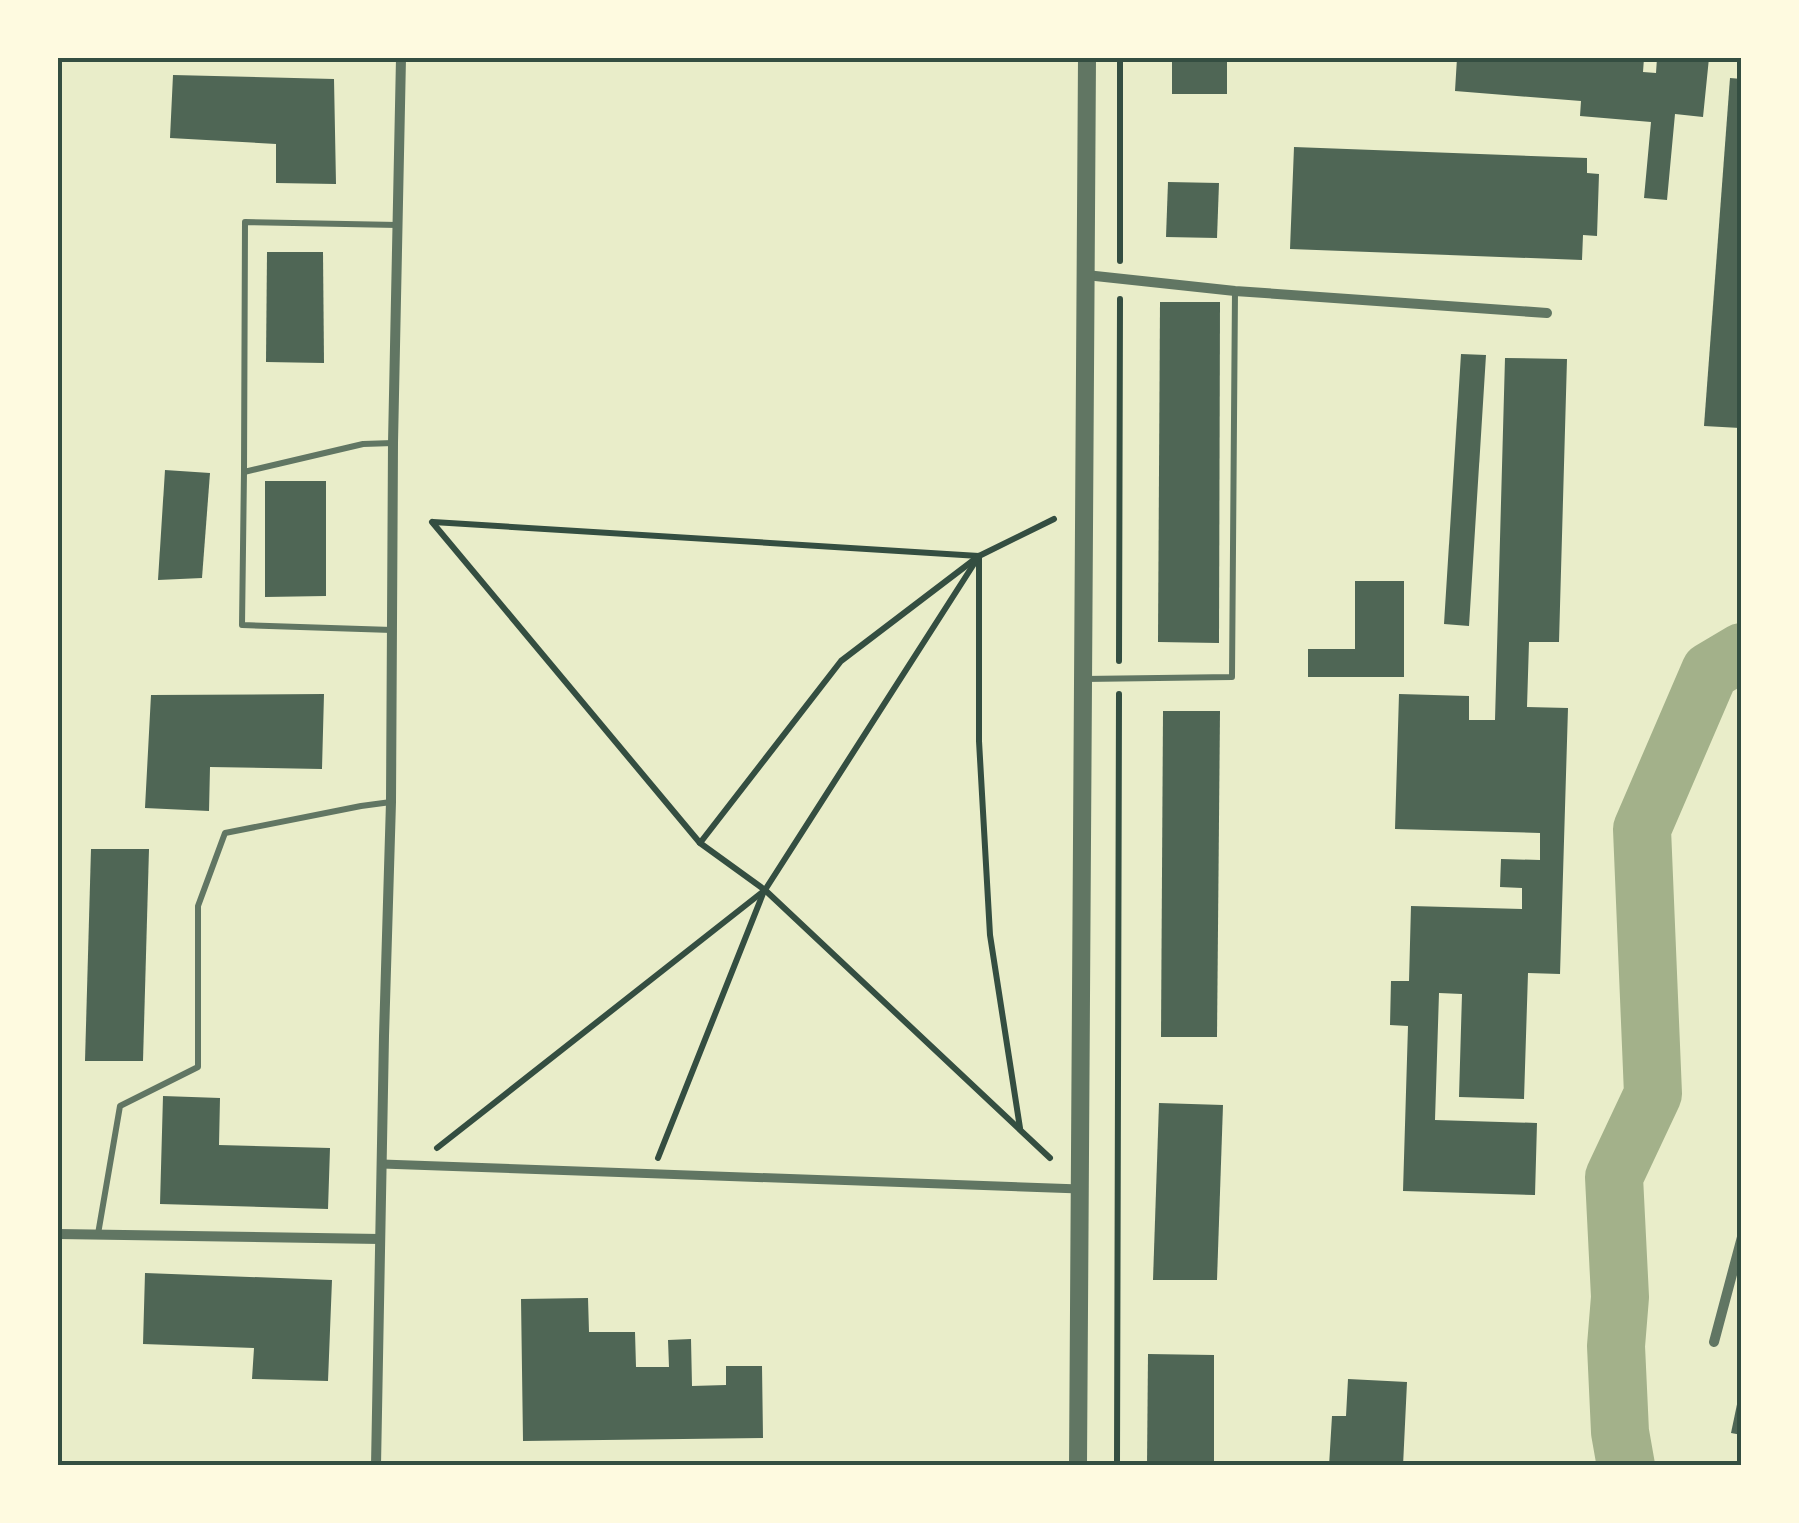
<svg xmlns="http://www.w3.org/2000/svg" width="1799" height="1523" font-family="Mulish,sans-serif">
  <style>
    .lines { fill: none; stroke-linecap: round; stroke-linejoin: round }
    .river { stroke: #a3b18a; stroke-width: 58 }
    .building { fill: #4f6655 }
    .path { stroke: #344e41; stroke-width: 6 }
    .service { stroke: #617663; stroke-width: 6 }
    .pedestrian { stroke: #617663; stroke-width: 9 }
    .minor { stroke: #617663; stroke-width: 10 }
    .tertiary { stroke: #617663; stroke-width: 18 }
    .neatline { fill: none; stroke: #344e41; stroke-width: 4 }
  </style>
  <rect width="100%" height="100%" fill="#e9edc9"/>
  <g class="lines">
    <polyline class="river" points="1626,1466 1620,1432 1616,1346 1620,1297 1614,1177 1653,1094 1642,829 1710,671 1742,652"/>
  </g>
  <g class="building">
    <rect x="1172" y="58" width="55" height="36"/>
    <polygon points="1457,58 1644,58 1643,72 1656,73 1657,58 1709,58 1703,117 1675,114 1667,200 1644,198 1651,122 1580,116 1581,101 1455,91"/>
    <polygon points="173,75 334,79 336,184 276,183 276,144 170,138"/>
    <polygon points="1730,78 1742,79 1740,428 1704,426"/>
    <polygon points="1294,147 1587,158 1587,173 1599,174 1597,236 1583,235 1582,260 1290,249"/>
    <polygon points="1168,182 1219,183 1217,238 1166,237"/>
    <polygon points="267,252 323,252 324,363 266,362"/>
    <polygon points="1160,302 1220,302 1219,643 1158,642"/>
    <polygon points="1461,354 1486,355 1469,626 1444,624"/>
    <polygon points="1505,358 1567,359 1559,642 1529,642 1527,707 1568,708 1560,974 1528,973 1524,1099 1459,1097 1462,994 1439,993 1435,1120 1537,1123 1535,1195 1403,1191 1408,1026 1390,1025 1391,981 1409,981 1411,906 1522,909 1522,888 1500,887 1501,859 1540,860 1540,833 1395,829 1399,694 1469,696 1469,720 1495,720"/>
    <polygon points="165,470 210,473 202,578 158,580"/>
    <polygon points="265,481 326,481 326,596 265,597"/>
    <polygon points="1355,581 1404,581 1404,677 1308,677 1308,649 1355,649"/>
    <polygon points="324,694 322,769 210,767 209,811 145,808 151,695"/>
    <polygon points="1163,711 1220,711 1217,1037 1161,1037"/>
    <polygon points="91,849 149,849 143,1061 85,1061"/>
    <polygon points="163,1096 220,1098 219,1145 330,1148 328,1209 160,1204"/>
    <polygon points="1159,1103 1223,1105 1217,1280 1153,1280"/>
    <polygon points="145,1273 332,1280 328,1381 252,1379 254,1348 143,1344"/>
    <polygon points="588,1298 589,1332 635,1332 636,1367 669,1367 668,1340 691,1339 692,1386 726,1385 726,1366 762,1366 763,1438 523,1441 521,1299"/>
    <polygon points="1148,1354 1214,1355 1214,1466 1147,1466"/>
    <polygon points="1348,1379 1407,1382 1403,1466 1329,1466 1332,1416 1346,1416"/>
    <polygon points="1740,1390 1742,1390 1742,1435 1731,1433"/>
  </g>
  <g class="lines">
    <g class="path">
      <polyline points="1120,261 1120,58"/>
      <polyline points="432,522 700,843 765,890 1050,1158"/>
      <polyline points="433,522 979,556"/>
      <polyline points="979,558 979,741 990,935 1020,1128"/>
      <polyline points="1119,661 1120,299"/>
      <polyline points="700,843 841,661 979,556 1054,519"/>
      <polyline points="437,1148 765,890 979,556"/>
      <polyline points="658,1158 764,891"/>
      <polyline points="1117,1466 1119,694"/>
    </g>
    <g class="service">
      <polyline points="393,443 363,444 244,472 245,222 398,225"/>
      <polyline points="244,472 242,625 392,630"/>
      <polyline points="1084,679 1232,677 1235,291"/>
      <polyline points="98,1234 120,1106 198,1067 198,906 225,833 361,806 391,802"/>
    </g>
    <polyline class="pedestrian" points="382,1164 1080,1189"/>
    <g class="minor">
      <polyline points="1086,275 1235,291 1547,313"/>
      <polyline points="58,1234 380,1239"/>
      <polyline points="1714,1342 1742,1237"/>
      <polyline points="376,1466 384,1036 391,802 393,443 401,58"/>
    </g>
    <polyline class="tertiary" points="1078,1466 1087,58"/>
  </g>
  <rect width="1799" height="1523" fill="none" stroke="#fefae0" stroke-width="120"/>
  <rect x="60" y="60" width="1679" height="1403" class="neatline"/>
</svg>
